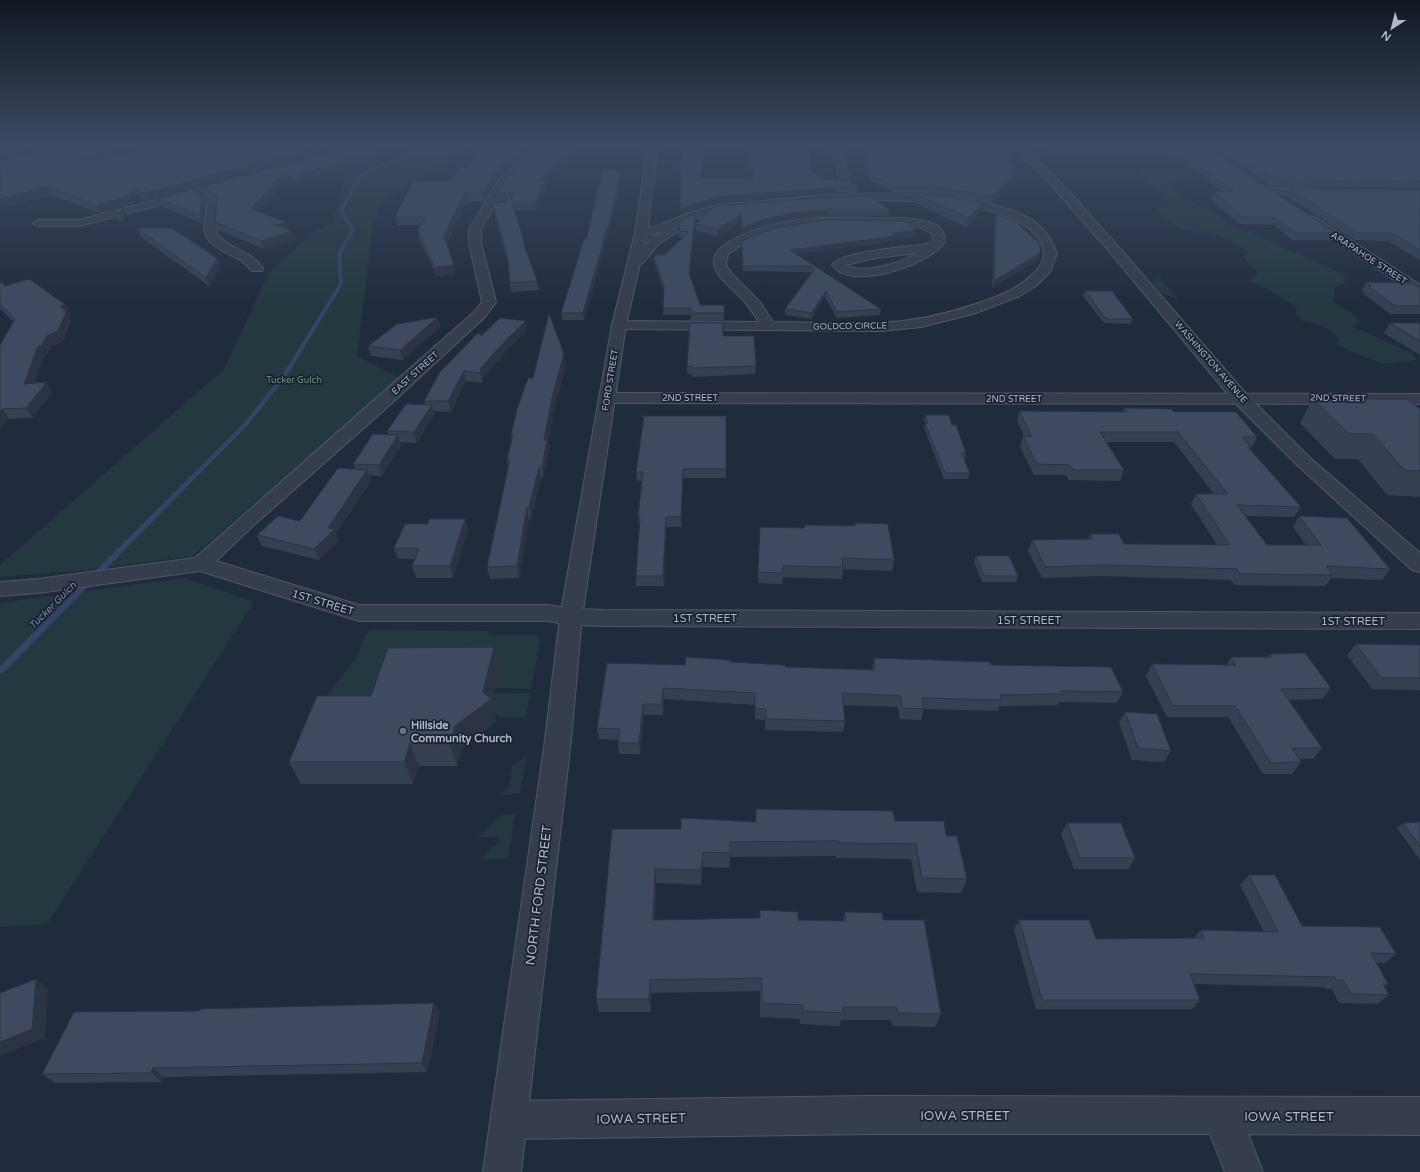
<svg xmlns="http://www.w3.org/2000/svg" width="1420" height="1172" font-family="'Varela Round',sans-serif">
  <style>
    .green { fill: #23393f }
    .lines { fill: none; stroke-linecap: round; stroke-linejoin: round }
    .stream { fill: #346; fill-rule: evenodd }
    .minor-casing { stroke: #505868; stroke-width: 2 }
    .tertiary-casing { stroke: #505868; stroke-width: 2 }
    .minor { fill: #353d4e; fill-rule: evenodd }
    .tertiary { fill: #353d4e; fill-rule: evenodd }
    .wall { fill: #364053 }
    .shaded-wall { fill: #2c3443 }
    .building { fill: #3f4a60; stroke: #2c3443; fill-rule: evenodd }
    .worship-dot { fill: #6b7280; stroke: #1a2232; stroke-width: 1.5 }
    .labels { text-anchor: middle; stroke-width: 3.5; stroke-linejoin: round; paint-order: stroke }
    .far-street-label { font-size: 9px; fill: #b0b8c9; stroke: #1a2232 }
    .far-park-label { font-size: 9px; fill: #659c76; stroke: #1a2232 }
    .far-water-label { font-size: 10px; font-style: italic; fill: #758bb3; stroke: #1a2232 }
    .street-label { font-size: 11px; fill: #b0b8c9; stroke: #1a2232 }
    .poi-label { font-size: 11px; font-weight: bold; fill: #b0b8c9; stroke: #1a2232; text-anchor: start }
    .near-street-label { font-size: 13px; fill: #b0b8c9; stroke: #1a2232 }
  </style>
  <rect width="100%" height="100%" fill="#212b3e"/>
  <g class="green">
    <polygon points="430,144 471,144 382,202 373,225 357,356 400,378 193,556 87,570 0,577 0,565 224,369 268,274 313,232 332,223 345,178 418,151"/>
    <path d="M1145,168L1165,171L1178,169L1198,172C1188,176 1173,175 1171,187L1190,201L1222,216L1219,219L1229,225L1259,235L1285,249L1299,253L1326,267L1345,274V283L1335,287L1333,302L1351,312L1361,321L1352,326L1412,353L1417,360L1385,364L1361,356L1337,345L1338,338L1324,326L1303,321L1296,315L1297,308L1268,289L1249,281L1258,273L1243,257L1248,253C1226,232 1205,236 1179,227C1171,224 1163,217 1157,211L1158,206L1173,203L1157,196L1163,193L1144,180L1136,170Z"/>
    <polygon points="1160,278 1179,299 1161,294 1152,281 1153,279"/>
    <polygon points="184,578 254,602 47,924 0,927 0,603"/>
    <polygon points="370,630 489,631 490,635 536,635 540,640 531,689 391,684 361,700 326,697 358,655 365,636"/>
    <polygon points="494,693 530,693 526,717 501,718 488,707"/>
    <polygon points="527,756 520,793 496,796 509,788 512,766"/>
    <polygon points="502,815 515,815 508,859 480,859 499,842 499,837 478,837"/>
  </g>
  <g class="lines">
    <polygon class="stream" points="432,144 437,144 421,152 363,174 343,211 355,230 341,254 343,284 287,376 247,426 3,673 0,674 0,666 243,424 282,375 339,284 337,254 351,230 339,211 361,172"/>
    <g class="minor-casing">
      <g id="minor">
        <polygon points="25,144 39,144 79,158 81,160 79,162 73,162 27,146"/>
        <polygon points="537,144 548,144 507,184 481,229 481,243 496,302 485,317 382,412 255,524 216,561 359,605 548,605 571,609 605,610 1420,613 1420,629 605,626 571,625 548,621 359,621 200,571 38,593 0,596 0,582 38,579 195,558 475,311 482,302 469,243 469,229 499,180"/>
        <polygon points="829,144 839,144 849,175 848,177 840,177 839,175"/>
        <path d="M235,179L240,182L239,184L205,193L218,203L217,234C229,249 252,251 263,268L262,271H252C249,267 245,263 240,260C227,252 208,247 204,230L207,204L195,196L79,226H39L35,225L33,223L35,221L39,220H79Z"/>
        <polygon points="1268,188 1317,189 1322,192 1317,195 1264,193 1263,191 1264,189"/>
        <path d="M834,194C886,193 1004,191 1042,228C1050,236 1053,244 1057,254L1050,272L1037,285L1018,297L973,314L921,327L881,331L619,329L614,328L612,325L614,322L619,321L759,322C754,314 749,306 743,300C734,290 708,272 715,256C720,245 731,241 741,236C785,215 834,217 881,218C899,218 922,217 938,226C943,230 945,236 945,242C929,265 850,292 832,265C841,251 909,247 928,244L933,241L932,234L922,228L907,225L825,224L807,226L774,232L740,246L728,254L726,262L727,267L734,276L760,302L773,322C809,322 845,324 881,323C914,321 947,314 979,303C998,297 1019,288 1033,274C1044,264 1048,250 1038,238C1000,186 819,201 760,207C746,208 732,209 718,211C703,215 688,222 673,228L678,231L676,233C670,237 662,241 658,245C649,254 643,269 629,266L627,263L639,253L650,239L664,231L641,237L637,236L635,233L637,230L657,226L695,211L719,205ZM917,253C901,263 863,275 846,265L875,258Z"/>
        <polygon points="1311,216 1315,217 1420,285 1420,295 1415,294 1307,221 1305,219 1307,217"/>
        <polygon points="607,393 1420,394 1420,404 607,403 601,402 599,398 601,394"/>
        <polygon points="868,1096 1420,1097 1420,1135 1248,1134 1263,1172 1225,1172 1210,1134 868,1134 510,1139 497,1133 491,1120 497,1107 510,1101"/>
      </g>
    </g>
    <g class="tertiary-casing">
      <g id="tertiary">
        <polygon points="648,144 658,144 647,233 626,325 582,617 571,740 521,1172 483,1172 545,740 560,617 612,325 635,233"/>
        <polygon points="1012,144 1022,144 1060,182 1116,244 1248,396 1308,456 1420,553 1420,572 1412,570 1296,464 1236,404 1108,250 1052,186"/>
      </g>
    </g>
    <use href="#minor" class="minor"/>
    <use href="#tertiary" class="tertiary"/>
  </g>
  <g class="wall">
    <polygon points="0,144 39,152 7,160 79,160 104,159 165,145 117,156 94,158 74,155 43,144 356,144 147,200 137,196 133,204 100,213 51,195 0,208"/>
    <polygon points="542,144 581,144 546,180 547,188 536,210 514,210 524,242 525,248 537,281 539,290 511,292 510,283 508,263 494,213 493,205 506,201 499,201 498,193"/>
    <polygon points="681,144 706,144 701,178 752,179 749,144 808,144 813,173 827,180 857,186 856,192 834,192 719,204 697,209 680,215 682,151 681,151"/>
    <polygon points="854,144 1004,144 1012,154 1010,160 1009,160 1016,169 1014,176 1011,176 1010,185 991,203 943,195 893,192 870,181 861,146 854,146"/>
    <polygon points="1045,144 1202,144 1336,233 1333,240 1293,240 1273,225 1239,224 1211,199 1214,192 1223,192 1181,158 1155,156 1058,156"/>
    <polygon points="1208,144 1387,144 1420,159 1420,188 1271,186"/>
    <polygon points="1392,144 1420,144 1420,158"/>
    <polygon points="417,145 300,182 294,181 282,185 276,189 277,191 258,211 289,230 295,240 264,249 219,230 215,222 216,200 208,194 205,186"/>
    <polygon points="621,177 611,224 605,242 605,246 584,320 562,320 561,313"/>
    <polygon points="498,179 484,201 466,202 447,243 455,274 437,276 419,239 418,231 420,225 397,225 395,217"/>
    <polygon points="1289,189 1420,190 1420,260 1388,241 1355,240 1286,196"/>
    <polygon points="917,195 984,203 982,211 966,227 915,203"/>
    <polygon points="202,197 205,205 203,224 161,206 158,198"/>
    <polygon points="788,200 890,210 889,216 828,216 792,219 757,228 742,234 741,221 718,236 696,231 696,224"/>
    <polygon points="123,207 127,215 123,222 114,218 111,210"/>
    <polygon points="996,214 1040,253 1038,260 992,288 995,221"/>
    <polygon points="695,215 695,221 689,275 700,305 724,305 724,320 691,320 691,315 663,315 664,292 654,261 654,255 664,255 683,238 679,237 679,221"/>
    <polygon points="137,228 217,258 220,266 210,287 141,237"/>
    <polygon points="916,230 916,236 895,238 895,241 796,254 881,309 880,315 837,318 825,297 811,319 785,315 785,309 811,273 811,272 743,271 742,241"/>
    <polygon points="0,281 5,286 71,314 68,315 71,321 63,341 52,346 47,355 44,356 34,383 52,393 32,418 9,419 0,428 0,345 14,322 0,309"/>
    <polygon points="1366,282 1420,288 1420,314 1390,314 1364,294 1365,293 1362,290"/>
    <polygon points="1085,291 1133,319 1131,324 1104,323 1083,296"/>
    <polygon points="1390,323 1420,323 1420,355 1384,333"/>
    <polygon points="440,327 403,360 371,356 368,346"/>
    <polygon points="527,331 509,348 482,379 483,383 466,381 451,412 433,411 434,415 416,443 400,442 401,446 382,476 369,475 371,481 336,533 339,541 319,560 262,546 257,535 300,521 355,469 353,464 388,434 387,431 425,404 424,401 481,336"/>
    <polygon points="566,364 554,409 548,442 549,451 543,478 541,478 531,519 529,519 519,578 490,579 487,567 508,467 507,458 512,440 511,435 533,378"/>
    <polygon points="687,366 756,366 755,374 692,377 692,374 687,374"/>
    <polygon points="1313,399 1420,409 1420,497 1387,495 1358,459 1335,459 1300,423"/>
    <polygon points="1124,408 1174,412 1257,437 1252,447 1251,447 1250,449 1301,507 1294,517 1245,516 1267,545 1306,545 1293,527 1299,516 1390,569 1382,580 1331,578 1325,586 1234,585 1231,580 1101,576 1042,578 1028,551 1032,540 1088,539 1090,534 1124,544 1217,545 1191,504 1196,494 1214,494 1174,442 1107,442 1124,470 1120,481 1069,480 1066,475 1034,475 1020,447 1023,436 1024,436 1017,421 1019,411 1123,412"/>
    <polygon points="925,415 952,425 966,453 965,459 963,459 970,473 968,479 944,479 924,428 925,423 924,420"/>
    <polygon points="726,416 726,478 683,478 681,527 666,527 664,586 636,586 636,576 640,527 639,527 638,517 642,481 637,481 636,472"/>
    <polygon points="465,519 468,530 453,578 416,578 412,566 415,559 398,559 394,548 428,524"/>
    <polygon points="855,523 894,560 892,571 843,569 842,579 783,577 782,584 758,583 760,527 804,528 804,525 854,526"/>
    <polygon points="976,556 1018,576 1016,582 982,582 974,562"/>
    <polygon points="1356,644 1420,645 1420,690 1372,689 1347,655"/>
    <polygon points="1270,654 1331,688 1322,699 1289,700 1322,748 1313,759 1299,759 1301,762 1292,774 1263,774 1228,717 1167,717 1146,676 1152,664 1227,665 1231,657 1268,657"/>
    <polygon points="874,658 991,665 1123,692 1117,703 1059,702 1057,705 999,706 998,711 924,709 921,720 900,719 898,707 843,705 845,721 843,732 765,730 765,720 755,719 755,705 664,699 663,715 644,715 640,754 619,754 618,743 618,740 599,739 597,728 685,665 730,662 785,667 872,670"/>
    <polygon points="499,669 492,703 496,721 462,748 457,766 419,766 413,784 301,784 289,762 371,696"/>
    <polygon points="1125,712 1171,751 1164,762 1132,760 1119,723"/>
    <polygon points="756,809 895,821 946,836 967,879 961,893 917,892 911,859 836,858 836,856 730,857 729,868 703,867 701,885 656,883 655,920 760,918 760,910 798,920 843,921 845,912 883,920 941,1014 935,1027 893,1026 891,1020 841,1020 840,1026 800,1024 800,1019 760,1017 760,991 651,993 651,1012 599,1012 596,999 612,829 681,829 755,822"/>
    <polygon points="1420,822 1420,860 1397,828 1403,823"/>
    <polygon points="1067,823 1135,858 1129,869 1074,869 1061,834"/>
    <polygon points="1249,875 1302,926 1396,954 1385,963 1376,963 1388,984 1384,987 1389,995 1377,1004 1339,1003 1332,989 1326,989 1324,987 1194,984 1200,1000 1192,1009 1036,1009 1014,930 1019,920 1096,939 1194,938 1201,930 1264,932 1240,885"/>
    <polygon points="434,1003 440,1012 427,1072 164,1077 162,1082 55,1083 42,1074 199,1011"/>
  </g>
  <g class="shaded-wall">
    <polygon points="36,144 39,152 0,162 0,153"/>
    <polygon points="134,144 171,144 164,145 117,156 94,158 91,151"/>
    <polygon points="328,144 356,144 147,200 144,193"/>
    <polygon points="395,144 417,144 417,145 300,182 298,175"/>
    <polygon points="526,144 535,144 498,179 484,201 483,193 497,171"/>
    <polygon points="574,144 581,144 546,180 547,188 536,210 535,202 538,180"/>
    <polygon points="705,144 706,144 700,184 700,178"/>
    <polygon points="620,171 621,177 611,224 605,242 605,246 584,320 583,313"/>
    <polygon points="292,174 294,181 282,185 276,189 277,191 254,217 251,209 274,181 280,177"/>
    <polygon points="1012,178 1010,185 991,203 992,196"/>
    <polygon points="47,187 51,195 0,208 0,199"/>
    <polygon points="835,187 834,192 719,204 697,209 680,215 680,209 697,203 719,197"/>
    <polygon points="134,189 137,196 133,204 100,213 96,205"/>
    <polygon points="464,194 466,202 446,244 444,236"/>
    <polygon points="202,197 205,205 203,224 200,216"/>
    <polygon points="984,203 982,211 966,227 968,218"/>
    <polygon points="123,207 127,215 123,222 120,214"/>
    <polygon points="828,210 828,216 792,219 757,228 742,234 742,228 758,221 792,213"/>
    <polygon points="695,215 695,221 689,280 689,273"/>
    <polygon points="741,215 741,221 718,236 718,229"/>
    <polygon points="286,222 289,230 276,225"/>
    <polygon points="916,230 916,236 895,238 895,241 789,255 790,250 892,233"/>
    <polygon points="292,231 295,240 264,249 261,241"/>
    <polygon points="1040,253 1038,260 992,288 994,281"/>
    <polygon points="217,258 220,266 210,287 206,278"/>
    <polygon points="454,265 455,274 437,276 435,267"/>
    <polygon points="826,291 825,297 811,319 812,313"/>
    <polygon points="66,305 71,314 68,315 71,321 63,341 52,346 47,355 44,356 31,394 24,384 38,346 60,306"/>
    <polygon points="438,317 440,327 403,360 400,350"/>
    <polygon points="526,321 527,331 509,348 482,379 480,369 507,339"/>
    <polygon points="564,354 566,364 554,409 548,442 549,451 543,478 542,467 544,440 552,398"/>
    <polygon points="464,371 466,381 451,412 448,401"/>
    <polygon points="47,382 52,393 32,418 26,408"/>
    <polygon points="432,405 434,415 416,443 414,432"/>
    <polygon points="2,409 9,419 0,428 0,411"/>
    <polygon points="398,435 401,446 382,476 379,465"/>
    <polygon points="539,467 541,478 531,519 529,507"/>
    <polygon points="683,469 683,478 681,527 681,517"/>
    <polygon points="367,470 371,481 336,533 339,541 319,560 314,549 328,528"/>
    <polygon points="527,507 529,519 519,578 517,566"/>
    <polygon points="666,517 666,527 664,586 663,576"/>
    <polygon points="465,519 468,530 453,578 450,566"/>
    <polygon points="494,647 499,669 492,703 496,721 462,748 457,766 450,744 455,726 483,692"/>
    <polygon points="663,688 664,699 663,715 662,704"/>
    <polygon points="643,704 644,715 640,754 639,743"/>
    <polygon points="410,743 419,766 413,784 404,762"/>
    <polygon points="703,852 703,867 701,885 701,870"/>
    <polygon points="655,869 656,883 654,934 653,920"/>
    <polygon points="36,979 48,989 45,1038 0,1056 0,1042"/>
    <polygon points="650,980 651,993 651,1012 649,999"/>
    <polygon points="434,1003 440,1012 427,1072 422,1063"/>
    <polygon points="153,1068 164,1077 162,1082 151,1073"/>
  </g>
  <g class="building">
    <polygon points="0,144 36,144 0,153"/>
    <polygon points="59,144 134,144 114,148 91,151 71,148"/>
    <polygon points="168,144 328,144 144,193 134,189 129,196 96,205 47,187 0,199 0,161 50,150 79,160 104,159"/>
    <polygon points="361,144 395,144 298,175 292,174 280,177 274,181 274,183 251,209 286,222 276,225 292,231 261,241 215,222 217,195 205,186"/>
    <polygon points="486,144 526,144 497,171 483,193 464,194 444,236 454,265 435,267 418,231 425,217 395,217 413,181 451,180 460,167 468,167 480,149 482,149"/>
    <path d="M542,144H574L538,180H546L535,202H512L524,242H523L537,281L510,283L508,257L493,205L506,201L508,193H498L507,177ZM509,193H514L511,200Z"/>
    <polygon points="681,144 705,144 700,178 753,179 750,144 808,144 813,173 827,180 848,180 857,186 835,187 719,197 697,203 680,209 680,163 683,146 681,146"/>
    <polygon points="863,144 1004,144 1012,154 1004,154 1016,169 1008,169 1012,178 992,196 945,188 894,186 870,175"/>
    <polygon points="1053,144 1202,144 1336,233 1296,233 1276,218 1242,217 1214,192 1233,191 1183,152 1157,150 1060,150"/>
    <polygon points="1219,144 1387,144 1420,159 1420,181 1274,180"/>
    <polygon points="1407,144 1420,144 1420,151"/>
    <polygon points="603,168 620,171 611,218 603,239 604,240 583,313 561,313 584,239 586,239"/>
    <polygon points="1289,189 1420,190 1420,250 1392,233 1358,233"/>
    <polygon points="192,190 202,197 200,216 158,198"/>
    <polygon points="917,195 950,197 984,203 968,218"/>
    <polygon points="870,196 890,210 828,210 792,213 758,221 742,228 741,215 718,229 696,224 713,208 718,206 788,200"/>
    <polygon points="123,207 120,214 111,210"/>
    <polygon points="996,214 1015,221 1040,244 1040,253 994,281"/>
    <polygon points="695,215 689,273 700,305 724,305 724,313 691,313 691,308 663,308 664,287 654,255 664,255 689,232 679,231 679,221"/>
    <polygon points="826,220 904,221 916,230 892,233 896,236 790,250 881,309 837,312 826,291 812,313 785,309 814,270 811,266 743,266 742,241 775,228"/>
    <polygon points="137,228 172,228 217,258 206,278"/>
    <polygon points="29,279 66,305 60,306 66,312 58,331 47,336 41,346 38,346 24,384 47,382 26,408 2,409 0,411 0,345 15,319 0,304 0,281 5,286"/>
    <polygon points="1366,282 1412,283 1420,288 1420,306 1395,306 1368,286 1371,286"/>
    <polygon points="1085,291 1112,291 1133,319 1106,319"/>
    <polygon points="549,313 564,354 552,398 544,440 547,440 542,467 539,467 529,507 527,507 517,566 487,567 510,459 507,458 513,435 511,435 517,409 528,378 533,378"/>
    <polygon points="438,317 400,350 368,346 397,324"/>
    <polygon points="500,318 526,321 507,339 480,369 481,373 464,371 448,401 424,401 440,372 478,333 481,336"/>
    <polygon points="690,323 723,323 723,336 754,336 756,366 692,368 692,366 687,366"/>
    <polygon points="1390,323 1420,323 1420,341"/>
    <polygon points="1313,399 1407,399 1420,409 1420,471 1404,470 1373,434 1349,434"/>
    <polygon points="406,404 432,405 414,432 387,431"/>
    <polygon points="1124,408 1172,409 1174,412 1236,412 1257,437 1242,437 1251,447 1248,447 1301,507 1237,505 1267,545 1321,545 1299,516 1347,518 1390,569 1326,566 1333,575 1240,574 1237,569 1106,565 1045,567 1032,540 1093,539 1090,534 1119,534 1124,544 1230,545 1196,494 1228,494 1178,432 1100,432 1124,470 1073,470 1070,465 1037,464 1023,436 1032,437 1019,411 1127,412"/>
    <polygon points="925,415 949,415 952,425 956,425 966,453 961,453 970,473 945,473 925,423 928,423"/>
    <polygon points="644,416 726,416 726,469 683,469 681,517 666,517 663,576 636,576 640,517 638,517 643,472 636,472"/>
    <polygon points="373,434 398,435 379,465 353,464"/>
    <polygon points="338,468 367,470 328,528 335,529 314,549 257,535 278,516 300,521"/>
    <polygon points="429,519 465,519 450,566 412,566 419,548 394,548 405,524 428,524"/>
    <polygon points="855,523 888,524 894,560 842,558 843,567 783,566 783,573 758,572 760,527 805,528 804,525 855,526"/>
    <polygon points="976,556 1009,556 1018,576 984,576"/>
    <polygon points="1356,644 1420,645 1420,678 1381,678"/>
    <polygon points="494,647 483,692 491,699 455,726 450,744 410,743 404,762 289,762 317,696 371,696 388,648"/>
    <polygon points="1305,653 1331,688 1281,689 1322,748 1292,748 1301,762 1271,763 1235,706 1173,706 1152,664 1236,665 1231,657 1272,657 1270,654"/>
    <polygon points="686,657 730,660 730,662 785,665 785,667 875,670 874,658 990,662 991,665 1111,667 1123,692 1060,691 1062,694 1000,695 1001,700 922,698 924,709 902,708 901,696 842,693 845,721 766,719 766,709 755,708 755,693 663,688 662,704 643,704 639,743 618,743 620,729 597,728 607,663 685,665"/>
    <polygon points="1125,712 1157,714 1171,751 1138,748"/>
    <polygon points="756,809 893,811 895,821 944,821 946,836 957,836 967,879 922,878 916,844 839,843 839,841 730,842 730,853 703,852 701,870 655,869 653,920 760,918 760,910 798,912 798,920 846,921 845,912 882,913 883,920 924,920 941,1014 898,1013 896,1007 843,1007 843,1013 803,1011 803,1005 762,1003 761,978 650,980 649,999 596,999 612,829 681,829 681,818 756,822"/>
    <polygon points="1420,822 1420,846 1403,823"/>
    <polygon points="1067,823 1121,823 1135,858 1080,858"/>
    <polygon points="1249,875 1275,875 1302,926 1380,927 1396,954 1371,953 1388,984 1383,984 1389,995 1351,994 1343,980 1336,980 1335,977 1190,974 1200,1000 1042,1000 1019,920 1089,920 1096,939 1204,938 1201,930 1278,932"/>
    <polygon points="36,979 32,1029 0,1042 0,993"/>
    <polygon points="434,1003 422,1063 153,1068 151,1073 42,1074 74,1012 199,1011 200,1009"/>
  </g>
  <linearGradient id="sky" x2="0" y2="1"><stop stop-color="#121822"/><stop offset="0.47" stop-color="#3d4a63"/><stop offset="1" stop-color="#3d4a63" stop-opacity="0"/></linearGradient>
  <rect width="1420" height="308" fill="url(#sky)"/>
  <circle class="worship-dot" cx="403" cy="731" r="4"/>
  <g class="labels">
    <g class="far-street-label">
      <text transform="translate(1369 258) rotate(33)" y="3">ARAPAHOE STREET</text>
      <text transform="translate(850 326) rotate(-1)" y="3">GOLDCO CIRCLE</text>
      <text transform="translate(1211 362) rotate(49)" y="3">WASHINGTON AVENUE</text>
      <text transform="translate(415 373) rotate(-42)" y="3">EAST STREET</text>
      <text transform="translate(610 380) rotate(-81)" y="3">FORD STREET</text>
      <text x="690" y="401">2ND STREET</text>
      <text transform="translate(1338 398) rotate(1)" y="3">2ND STREET</text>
      <text x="1014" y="402">2ND STREET</text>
    </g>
    <g class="far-park-label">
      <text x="294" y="383">Tucker Gulch</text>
    </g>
    <g class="far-water-label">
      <text transform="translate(52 605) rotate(-45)" y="4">Tucker Gulch</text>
    </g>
    <g class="street-label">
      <text transform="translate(323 602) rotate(17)" y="4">1ST STREET</text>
      <text x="705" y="622">1ST STREET</text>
      <text x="1029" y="624">1ST STREET</text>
      <text x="1353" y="625">1ST STREET</text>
    </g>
    <g class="poi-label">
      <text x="411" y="729">Hillside<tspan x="411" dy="13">Community Church</tspan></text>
    </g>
    <g class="near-street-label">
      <text transform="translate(538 895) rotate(-83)" y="5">NORTH FORD STREET</text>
      <text x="965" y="1120">IOWA STREET</text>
      <text x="1289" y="1121">IOWA STREET</text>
      <text transform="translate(641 1118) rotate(-1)" y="5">IOWA STREET</text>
    </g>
  </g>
  <g transform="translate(1392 28) rotate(216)" stroke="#1a2232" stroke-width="3" paint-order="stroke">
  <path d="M0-3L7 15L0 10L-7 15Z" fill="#b0b8c9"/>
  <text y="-6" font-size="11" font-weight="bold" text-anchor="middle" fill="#b0b8c9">N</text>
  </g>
</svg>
